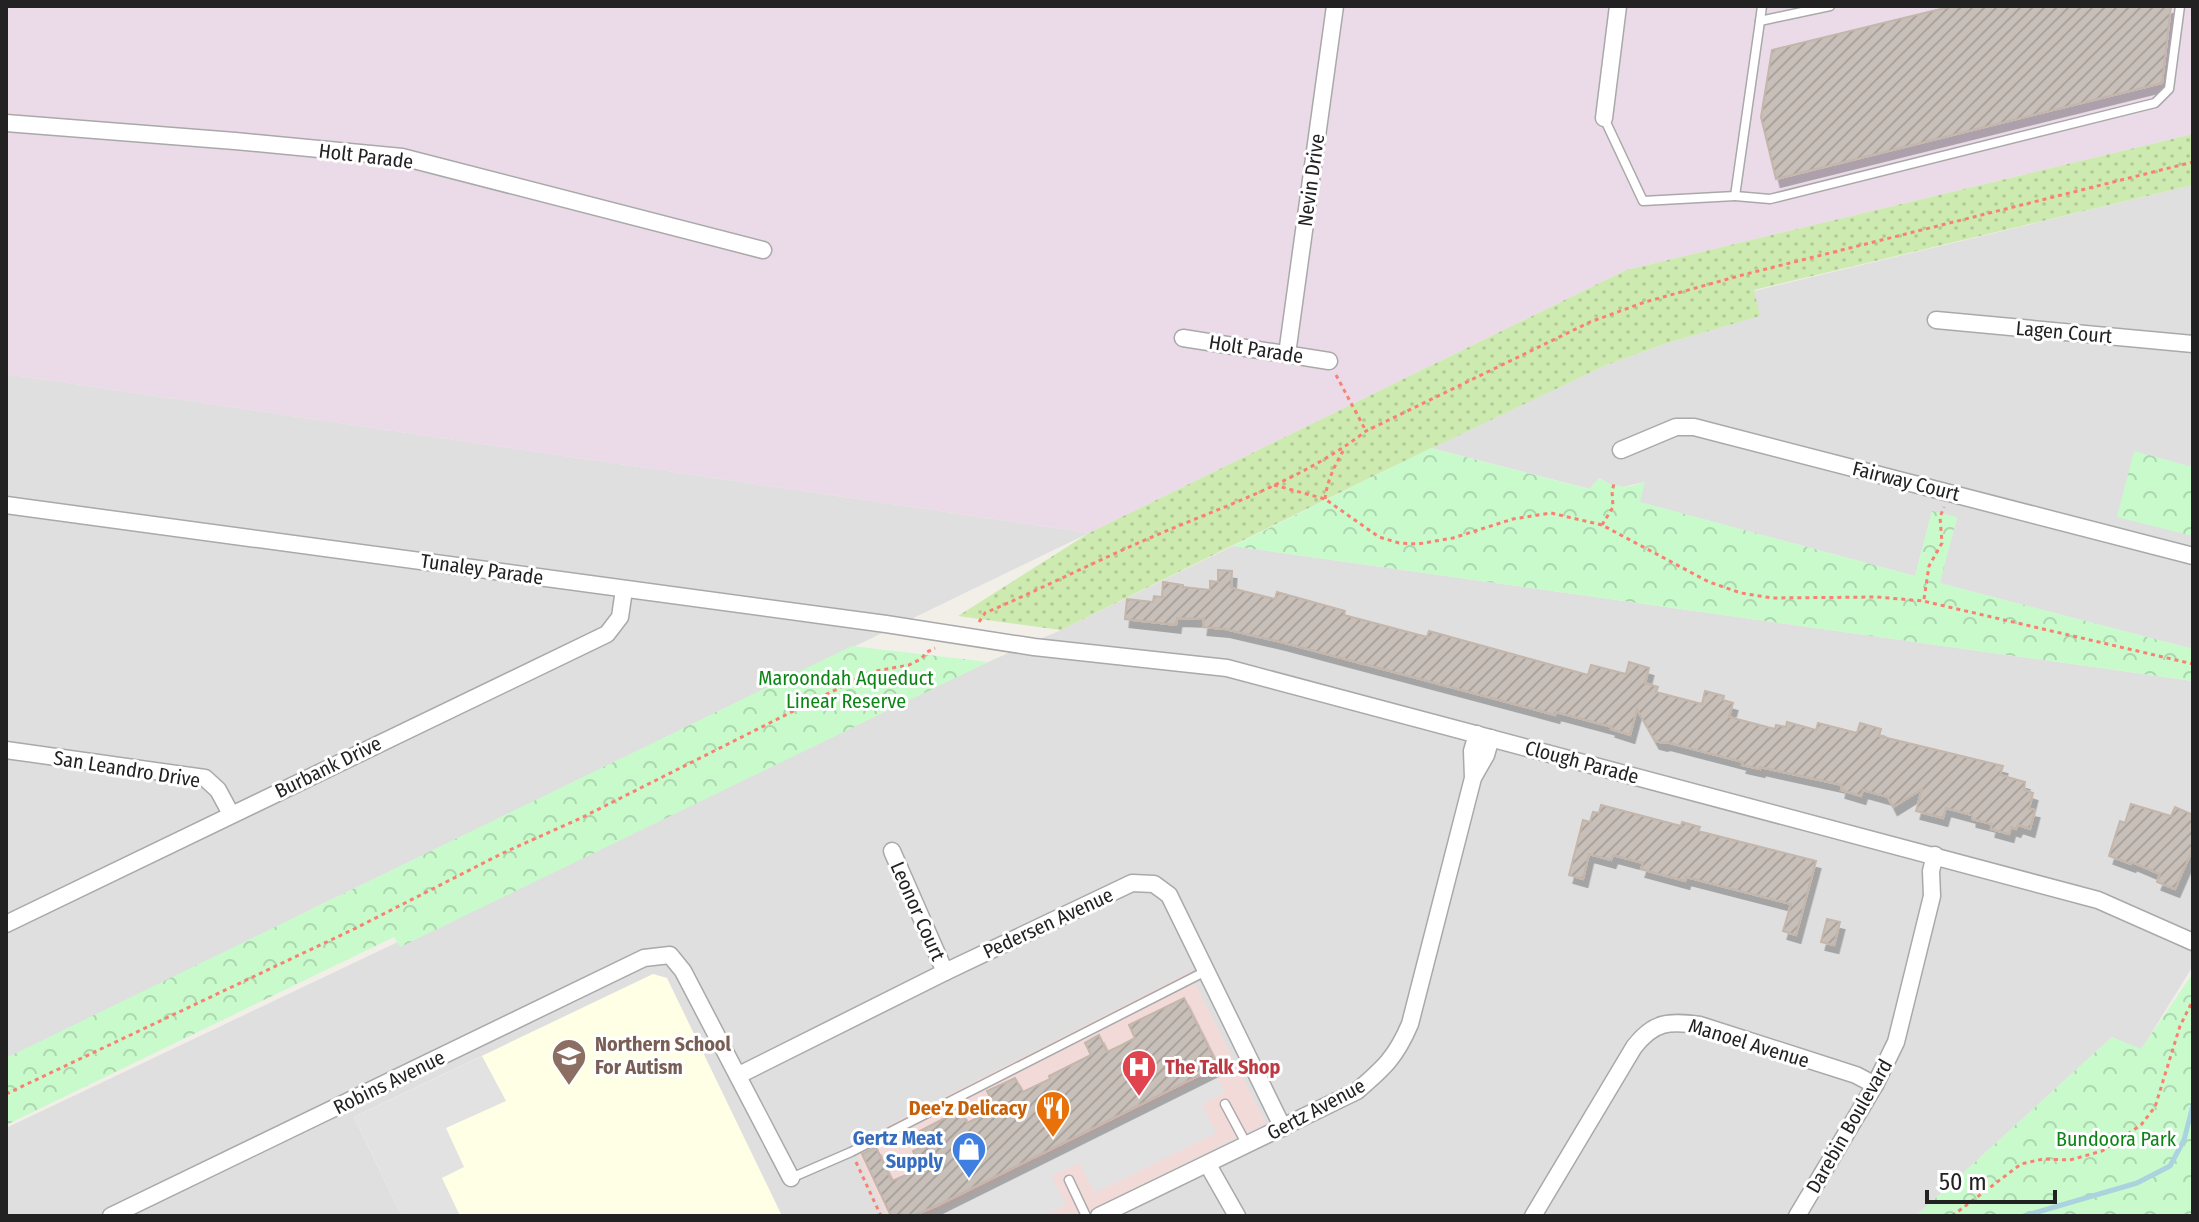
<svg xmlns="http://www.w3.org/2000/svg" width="2199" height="1222" font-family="'Fira Sans Condensed',sans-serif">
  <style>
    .residential { fill: #e0dfdf }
    .commercial { fill: #f2dad9 }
    .industrial { fill: #ebdbe8 }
    .education { fill: #ffffe5 }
    .grass { fill: url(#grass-dots) }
    .park { fill: url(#park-crowns) }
    .parking { fill: #e2e2e2 }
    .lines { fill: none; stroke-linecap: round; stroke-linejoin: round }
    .stream { stroke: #aad3df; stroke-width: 5 }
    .building { fill: url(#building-hatch); stroke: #c4b6ab; stroke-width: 2; filter: url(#shadow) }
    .lane-casing { stroke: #a9a9a9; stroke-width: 11 }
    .street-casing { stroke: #a9a9a9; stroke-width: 19 }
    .path { stroke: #fa8072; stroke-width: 3; stroke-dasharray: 4 4; stroke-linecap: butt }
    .lane { stroke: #fff; stroke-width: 8 }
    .street { stroke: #fff; stroke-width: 16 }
    .labels { text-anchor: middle; stroke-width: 6; stroke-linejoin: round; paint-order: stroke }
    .street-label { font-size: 20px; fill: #222; stroke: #fff }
    .park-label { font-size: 20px; fill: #0c8416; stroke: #fff }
    .education-label { font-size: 20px; font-weight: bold; fill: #785e54; stroke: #fff; text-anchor: start }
    .health-label { font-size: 20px; font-weight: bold; fill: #be3a42; stroke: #fff; text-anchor: start }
    .food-label { font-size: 20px; font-weight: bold; fill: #c56008; stroke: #fff; text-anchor: end }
    .shop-label { font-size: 20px; font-weight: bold; fill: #366cbe; stroke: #fff; text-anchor: end }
  </style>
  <defs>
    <pattern id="grass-dots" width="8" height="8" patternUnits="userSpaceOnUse" patternTransform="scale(2)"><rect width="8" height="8" fill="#cdebb0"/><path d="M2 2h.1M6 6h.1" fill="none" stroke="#b0c997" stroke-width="1.8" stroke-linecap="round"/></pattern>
    <pattern id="park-crowns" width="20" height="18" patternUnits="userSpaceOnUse" patternTransform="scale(2)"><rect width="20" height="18" fill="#c8facc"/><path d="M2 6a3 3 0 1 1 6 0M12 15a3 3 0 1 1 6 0" fill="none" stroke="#acd6af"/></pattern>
    <pattern id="building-hatch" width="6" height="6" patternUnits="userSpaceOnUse" patternTransform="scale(2)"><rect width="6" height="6" fill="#c7bfb8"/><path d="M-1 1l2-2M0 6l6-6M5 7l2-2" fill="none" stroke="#aba49e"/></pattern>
    <filter id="shadow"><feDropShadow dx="4.5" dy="8" stdDeviation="0" flood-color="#0004"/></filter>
  </defs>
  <rect width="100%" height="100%" fill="#f2efe9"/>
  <g class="residential">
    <polygon points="2193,185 2193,649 1939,583 1957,518 1932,512 1915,576 1639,502 1644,482 1623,487 1610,484 1599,478 1590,489 1431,448 1604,366 1664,344 1759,316 1754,291"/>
    <polygon points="6,374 1089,533 322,904 6,1062"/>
    <polygon points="1233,546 2193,681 2193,966 2141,1050 2112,1037 1916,1216 6,1216 6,1128 988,662 1061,630"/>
  </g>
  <polygon class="commercial" points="1189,972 1266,1123 1079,1216 886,1216 852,1144"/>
  <polygon class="industrial" points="6,6 2193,6 2193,134 1626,270 1089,533 6,374"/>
  <polygon class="education" points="653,974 667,978 782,1216 402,1216 354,1117"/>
  <polygon class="grass" points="2193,134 2193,185 1754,290 1760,316 1664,344 1604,366 1386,470 1061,630 958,616 1089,533 1626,270"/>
  <g class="park">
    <path d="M1431,448L1589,489L1599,478C1615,488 1628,490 1645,481L1640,502L1915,576L1932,511L1957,517L1940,583L2193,649V681L1233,546Z"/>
    <polygon points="2134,451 2193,467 2193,536 2117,517"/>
    <polygon points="852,646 988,662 400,947 394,937 6,1125 6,1058"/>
    <polygon points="2193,973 2193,1216 1916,1216 2112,1037 2141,1049"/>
  </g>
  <g class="parking">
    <polygon points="482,1056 506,1101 446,1128 464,1167 442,1178 460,1216 402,1216 354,1117"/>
    <polygon points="1215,1072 1225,1092 1202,1104 1216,1133 1095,1193 1079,1163 1052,1176 1066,1205 1044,1216 927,1216"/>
  </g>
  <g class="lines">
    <polyline class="stream" points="2024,1216 2137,1183 2170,1166 2184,1140 2193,1105"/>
  </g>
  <g class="building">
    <polygon points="1953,6 2171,6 2162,83 1776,179 1761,117 1772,50"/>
    <polygon points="1218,570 1232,571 1231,588 1275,599 1277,592 1345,611 1344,615 1427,637 1429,631 1588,675 1591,665 1626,674 1629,662 1649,668 1645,683 1658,687 1656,692 1702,704 1705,691 1724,696 1723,700 1733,703 1729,717 1775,729 1776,725 1786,727 1787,722 1816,730 1818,723 1857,733 1860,723 1881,729 1879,736 2003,766 2000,775 2025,782 2024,790 2033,793 2029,809 2035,810 2030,829 2018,825 2016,829 2011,827 2009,834 1991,829 1992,824 1972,819 1972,815 1946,808 1943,818 1916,811 1922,789 1893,807 1888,797 1863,790 1861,796 1841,790 1842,785 1760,767 1760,769 1742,765 1743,762 1666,742 1663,743 1655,741 1637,709 1630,735 1611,729 1612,727 1556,712 1555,715 1518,705 1281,642 1225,629 1203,627 1204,619 1177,618 1176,625 1125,619 1127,599 1153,602 1154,596 1162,597 1163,582 1183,585 1183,587 1210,590 1210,581 1218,582"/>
    <polygon points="2131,804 2171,816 2175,807 2193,815 2193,848 2175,889 2157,882 2160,874 2132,862 2131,864 2109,856 2120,821 2125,823"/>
    <polygon points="1601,805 1681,826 1682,822 1700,827 1698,831 1816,861 1796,935 1783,931 1791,904 1686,877 1685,881 1641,869 1643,863 1613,855 1611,860 1589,854 1583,879 1569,875 1583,820 1590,822 1593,812 1599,813"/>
    <polygon points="1827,919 1840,922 1834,945 1821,942"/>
    <polygon points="1184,998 1218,1066 936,1206 912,1216 891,1216 862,1154 876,1147 892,1181 906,1175 920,1167 913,1151 927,1145 920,1131 947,1117 945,1113 959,1106 967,1123 996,1109 987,1091 1015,1078 1023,1092 1050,1079 1049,1076 1091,1055 1085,1043 1099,1035 1107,1052 1122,1045 1135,1038 1129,1025"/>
  </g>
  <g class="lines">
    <g class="lane-casing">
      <g id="lane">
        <polyline points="1760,21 1762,6"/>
        <polyline points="1604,118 1643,201 1735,196 1760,21 1830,6"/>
        <polyline points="1735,196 1770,199 2155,103 2169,89 2180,6"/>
        <polyline points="1225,1104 1247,1145"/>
        <polyline points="791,1178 851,1152 1206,971"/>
        <polyline points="1069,1180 1086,1216"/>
      </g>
    </g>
    <g class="street-casing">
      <g id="street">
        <polyline points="1604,118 1618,6"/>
        <polyline points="6,123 235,141 402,157 763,250"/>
        <polyline points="1936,320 2193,344"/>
        <polyline points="1183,338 1329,361"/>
        <polyline points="1287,354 1335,6"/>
        <polyline points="1621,450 1676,427 1694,427 2193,556"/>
        <polyline points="6,505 886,624 1034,647 1227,668 2098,900 2193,942"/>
        <polyline points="6,750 205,778 218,790 231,814"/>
        <polyline points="1474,776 1486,755 1491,738"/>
        <polyline points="892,851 945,972"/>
        <polyline points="6,924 607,634 620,617 624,590"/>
        <polyline points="739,1075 945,972 1132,883 1154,884 1169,895 1283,1128"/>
        <polyline points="1208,1165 1237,1216"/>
        <polyline points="111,1216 644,958 670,955 683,971 791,1178"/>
        <path d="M1099,1216L1357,1091C1384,1068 1396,1057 1410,1024L1473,778L1472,751L1477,734"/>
        <path d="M1533,1216L1634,1047C1654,1021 1669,1021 1700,1025L1856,1075L1875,1085"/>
        <polyline points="1797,1216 1875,1085 1896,1042 1932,896 1931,871 1935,855"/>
      </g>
    </g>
    <g class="path">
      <polyline points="1336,375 1366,431"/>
      <polyline points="1274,485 1325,499 1379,537 1399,543 1418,544 1453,538 1513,519 1551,513 1602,525 1709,582 1741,593 1772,598 1877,597 1923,601 2193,664"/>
      <path d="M1325,499C1327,481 1334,467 1343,451"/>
      <polyline points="1602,525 1613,507 1612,491 1614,484"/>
      <polyline points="1924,599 1929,566 1942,543 1940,517 1944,507"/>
      <path d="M979,622L985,613C1041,589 1096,561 1152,537C1224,506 1303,480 1366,431L1590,322L1645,302L1746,274L2193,162"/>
      <polyline points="6,1094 354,929 503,853 581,818 855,680 876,671 909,665 921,659 927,652 935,648"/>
      <polyline points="856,1162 881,1216"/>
      <polyline points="1952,1216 2021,1164 2043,1159 2070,1160 2102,1151 2141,1125 2155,1107 2180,1026 2193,1000"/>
    </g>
    <use href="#lane" class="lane"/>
    <use href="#street" class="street"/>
  </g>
  <defs>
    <g id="school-pin" transform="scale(1.8)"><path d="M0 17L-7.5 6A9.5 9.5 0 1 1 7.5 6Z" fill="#8d6e63" stroke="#fff"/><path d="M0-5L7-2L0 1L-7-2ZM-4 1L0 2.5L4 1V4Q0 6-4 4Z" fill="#fff"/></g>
    <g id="hospital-pin" transform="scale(1.8)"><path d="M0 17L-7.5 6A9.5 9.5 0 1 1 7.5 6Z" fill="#e0444e" stroke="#fff"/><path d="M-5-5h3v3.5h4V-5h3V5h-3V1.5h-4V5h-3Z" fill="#fff"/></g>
    <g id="restaurant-pin" transform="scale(1.8)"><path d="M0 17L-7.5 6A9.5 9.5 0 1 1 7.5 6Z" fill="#e8710a" stroke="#fff"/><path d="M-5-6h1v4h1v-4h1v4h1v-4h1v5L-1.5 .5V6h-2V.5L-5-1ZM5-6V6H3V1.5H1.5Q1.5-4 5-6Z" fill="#fff"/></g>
    <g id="shop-pin" transform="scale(1.8)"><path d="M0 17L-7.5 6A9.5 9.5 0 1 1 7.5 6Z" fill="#3f7fe0" stroke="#fff"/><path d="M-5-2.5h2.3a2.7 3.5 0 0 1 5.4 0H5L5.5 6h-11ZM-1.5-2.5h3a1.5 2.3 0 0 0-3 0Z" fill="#fff"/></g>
  </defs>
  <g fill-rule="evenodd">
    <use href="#school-pin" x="569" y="1056"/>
    <use href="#hospital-pin" x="1139" y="1067"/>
    <use href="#restaurant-pin" x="1053" y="1108"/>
    <use href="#shop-pin" x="969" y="1149"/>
  </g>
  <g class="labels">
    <g class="street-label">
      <text transform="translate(366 156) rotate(7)" y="7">Holt Parade</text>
      <text transform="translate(1311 180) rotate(-82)" y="7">Nevin Drive</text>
      <text transform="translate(2064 332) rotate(5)" y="7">Lagen Court</text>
      <text transform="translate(1256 349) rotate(9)" y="7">Holt Parade</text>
      <text transform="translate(1906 481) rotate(14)" y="7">Fairway Court</text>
      <text transform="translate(482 569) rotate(8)" y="7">Tunaley Parade</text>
      <text transform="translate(1582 762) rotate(15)" y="7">Clough Parade</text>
      <text transform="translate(328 767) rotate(-26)" y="7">Burbank Drive</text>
      <text transform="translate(127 769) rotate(9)" y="7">San Leandro Drive</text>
      <text transform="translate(918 911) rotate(66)" y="7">Leonor Court</text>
      <text transform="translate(1048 923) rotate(-25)" y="7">Pedersen Avenue</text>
      <text transform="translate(1749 1043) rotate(17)" y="7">Manoel Avenue</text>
      <text transform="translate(389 1082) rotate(-26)" y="7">Robins Avenue</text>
      <text transform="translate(1316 1109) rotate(-28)" y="7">Gertz Avenue</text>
      <text transform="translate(1849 1126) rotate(-60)" y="7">Darebin Boulevard</text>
    </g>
    <g class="park-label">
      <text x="846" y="685">Maroondah Aqueduct<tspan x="846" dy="23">Linear Reserve</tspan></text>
      <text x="2116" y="1146">Bundoora Park</text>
    </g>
    <g class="education-label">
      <text x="595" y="1051">Northern School<tspan x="595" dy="23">For Autism</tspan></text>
    </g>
    <g class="health-label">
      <text x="1165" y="1074">The Talk Shop</text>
    </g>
    <g class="food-label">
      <text x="1027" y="1115">Dee'z Delicacy</text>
    </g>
    <g class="shop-label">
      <text x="943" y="1145">Gertz Meat<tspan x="943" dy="23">Supply</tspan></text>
    </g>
  </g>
  <rect width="2199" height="1222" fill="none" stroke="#222222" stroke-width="16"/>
  <path d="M1927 1190v12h128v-12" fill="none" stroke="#222222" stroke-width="4"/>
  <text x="1939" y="1190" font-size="24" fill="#222222" stroke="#ffffff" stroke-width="6" paint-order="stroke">50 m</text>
</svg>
